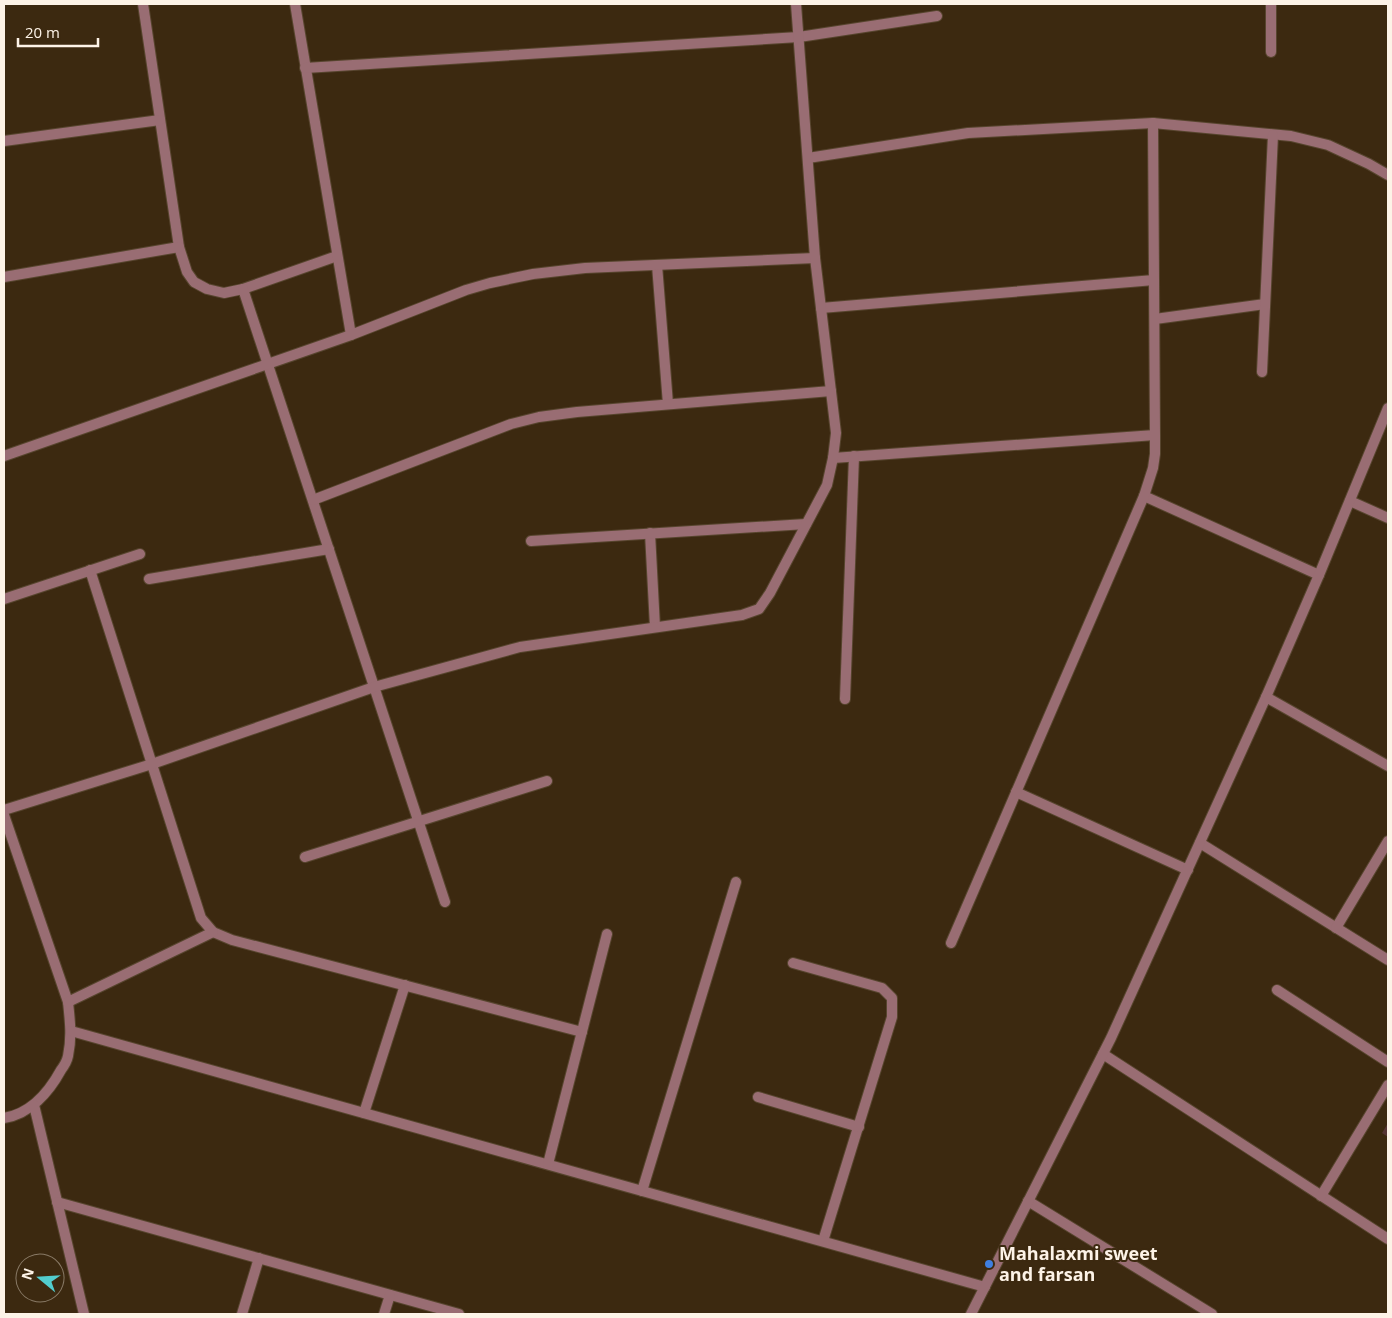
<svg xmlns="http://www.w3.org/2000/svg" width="1392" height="1318" font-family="'Open Sans',sans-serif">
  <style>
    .building { fill: #553533 }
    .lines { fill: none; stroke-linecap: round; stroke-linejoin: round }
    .minor-casing { stroke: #57452e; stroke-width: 12 }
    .minor { stroke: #996d73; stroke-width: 10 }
    .shop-dot { fill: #3f7fe0; stroke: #3c2910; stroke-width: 2 }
    .labels { text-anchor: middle; stroke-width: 4; stroke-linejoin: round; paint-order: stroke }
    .poi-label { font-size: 18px; font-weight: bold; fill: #fdf3e7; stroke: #3c2910; text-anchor: start }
  </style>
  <rect width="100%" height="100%" fill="#3c2910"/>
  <polygon class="building" points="1388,1123 1388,1137 1382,1133"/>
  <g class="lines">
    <g class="minor-casing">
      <g id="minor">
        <polyline points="143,4 179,247 187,272 194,282 207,289 224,293 243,289 337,256"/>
        <polyline points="295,4 351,335"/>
        <polyline points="1271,52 1271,4"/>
        <polyline points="305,68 799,37 937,16"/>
        <polyline points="4,141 160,120"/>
        <polyline points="808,158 968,133 1153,123 1291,136 1328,145 1369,164 1388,175"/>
        <polyline points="657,265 668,404"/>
        <polyline points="4,277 179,247"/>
        <polyline points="243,289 445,902"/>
        <polyline points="821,308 1154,280"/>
        <polyline points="1155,319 1265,304"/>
        <polyline points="1262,372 1273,135"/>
        <polyline points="4,456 351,335 466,290 490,283 533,274 585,268 815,258"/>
        <polyline points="833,458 1155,435"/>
        <polyline points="1144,496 1319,575"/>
        <polyline points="313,500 511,424 539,417 577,412 831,391"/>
        <polyline points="1350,501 1388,518"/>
        <polyline points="650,533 655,627"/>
        <polyline points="531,541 806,524"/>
        <polyline points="90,570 201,918 213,932 232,940 582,1032"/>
        <polyline points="149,579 329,549"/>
        <polyline points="4,599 140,554"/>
        <polyline points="1266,697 1388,766"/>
        <polyline points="845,699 854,456"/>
        <polyline points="1016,792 1188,870"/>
        <polyline points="4,810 152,764 374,687 520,647 742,615 759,609 770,593 827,485 833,458 836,433 815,258 796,4"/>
        <path d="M4,815L68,1002C70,1021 72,1037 68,1056C67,1061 64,1066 61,1070C49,1092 30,1114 4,1118"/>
        <polyline points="1200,843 1388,960"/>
        <polyline points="305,857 547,781"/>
        <polyline points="1336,928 1388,841"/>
        <polyline points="951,943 1144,496 1153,468 1155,454 1155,435 1153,123"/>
        <polyline points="793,963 882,988 892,998 892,1017 823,1241"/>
        <polyline points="1277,990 1388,1062"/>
        <polyline points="68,1002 213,932"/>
        <polyline points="71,1031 985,1287"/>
        <polyline points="1103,1054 1388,1239"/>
        <polyline points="758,1097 859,1127"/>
        <polyline points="34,1105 84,1314"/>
        <polyline points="364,1113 405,985"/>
        <polyline points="548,1164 607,934"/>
        <polyline points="642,1191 736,882"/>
        <polyline points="1321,1196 1388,1085"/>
        <polyline points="1028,1201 1212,1314"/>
        <polyline points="57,1202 459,1314"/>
        <polyline points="242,1314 259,1258"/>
        <polyline points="384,1314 390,1295"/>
        <polyline points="971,1314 1111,1038 1266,697 1319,575 1388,408"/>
      </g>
    </g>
    <use href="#minor" class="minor"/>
  </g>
  <circle class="shop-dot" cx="989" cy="1264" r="5"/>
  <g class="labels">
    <g class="poi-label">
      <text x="999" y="1260">Mahalaxmi sweet<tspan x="999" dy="21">and farsan</tspan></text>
    </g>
  </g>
  <rect width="1392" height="1318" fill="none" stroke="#fdf3e7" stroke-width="10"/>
  <g transform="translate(40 1278) rotate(288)"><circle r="24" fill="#3c2910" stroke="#897a66"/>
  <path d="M0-4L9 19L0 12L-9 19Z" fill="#52cdce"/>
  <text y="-8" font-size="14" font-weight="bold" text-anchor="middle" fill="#fdf3e7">N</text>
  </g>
  <path d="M18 38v8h80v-8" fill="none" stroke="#fdf3e7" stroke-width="2.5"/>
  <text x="25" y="38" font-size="15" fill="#fdf3e7" stroke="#3c2910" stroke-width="4" paint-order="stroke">20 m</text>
</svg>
